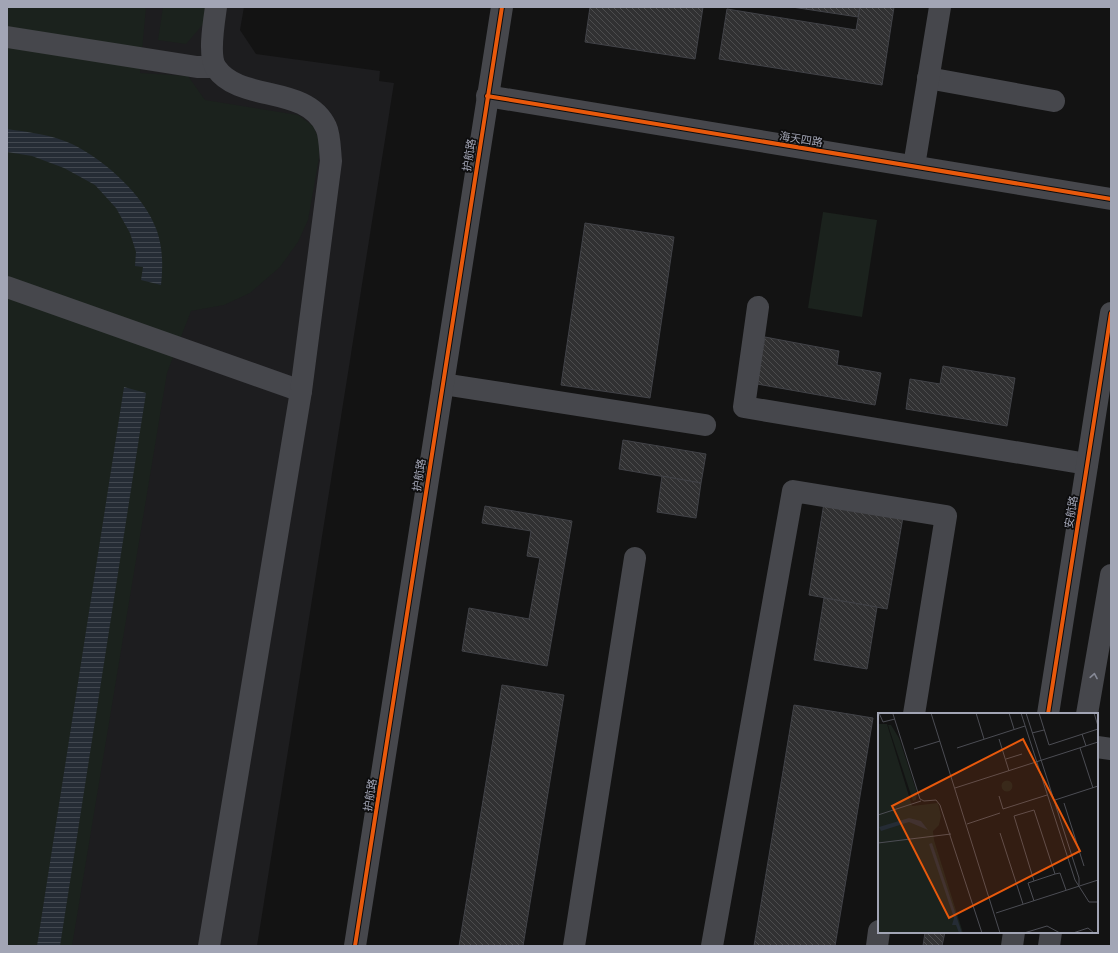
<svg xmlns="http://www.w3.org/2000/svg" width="1118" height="953" font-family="'Source Sans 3','Noto Sans SC',sans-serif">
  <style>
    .built { fill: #1d1d1f }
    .green { fill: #1b221d }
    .water { fill: url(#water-rules) }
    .building { fill: url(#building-back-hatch); stroke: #414247 }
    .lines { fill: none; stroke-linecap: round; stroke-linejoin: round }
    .minor { stroke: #46474c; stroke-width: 22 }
    .cycleway-casing { stroke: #0d0d0e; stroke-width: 6 }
    .cycleway { stroke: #e8590c; stroke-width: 4 }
    .oneway { stroke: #868996 }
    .labels { text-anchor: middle; stroke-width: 3.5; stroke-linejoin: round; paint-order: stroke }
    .street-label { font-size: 11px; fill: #a2a5b5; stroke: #0d0d0e }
    .inset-road { fill: none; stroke: #4c4d54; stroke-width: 1 }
    .view { fill: #e8590c; fill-opacity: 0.15; stroke: #e8590c; stroke-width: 2 }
    .inset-edge { fill: none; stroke: #a2a5b5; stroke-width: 2 }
  </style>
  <defs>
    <pattern id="water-rules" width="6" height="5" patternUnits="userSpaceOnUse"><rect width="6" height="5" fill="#252c35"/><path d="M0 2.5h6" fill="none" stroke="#424850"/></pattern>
    <pattern id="building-back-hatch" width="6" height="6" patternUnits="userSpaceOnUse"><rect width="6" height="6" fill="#313132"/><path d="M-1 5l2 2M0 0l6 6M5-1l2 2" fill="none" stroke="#4c4c4d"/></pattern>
  </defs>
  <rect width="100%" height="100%" fill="#131313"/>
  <polygon class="built" points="7,7 244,7 240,30 256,54 380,71 379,81 394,83 257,946 7,946"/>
  <g class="green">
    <polygon points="7,7 146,7 140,73 188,76 205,100 298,115 313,126 319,139 319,158 308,220 298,242 280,267 250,293 224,305 191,311 167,373 72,946 7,946"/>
    <polygon points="163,7 210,7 205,22 186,44 158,40"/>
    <polygon points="823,212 877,220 862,317 808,308"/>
  </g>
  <g class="water">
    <path d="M7,129C28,132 53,135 72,144C105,160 145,196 157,231C163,249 163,267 161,285L141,280L143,267L135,266L136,252L130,233L116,208L95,185L64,168L32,156L7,152Z"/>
    <polygon points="124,387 146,393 60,946 37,946"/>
  </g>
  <g class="building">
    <polygon points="590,7 703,7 695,59 585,42"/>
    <polygon points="792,7 860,7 858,17"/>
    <polygon points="860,7 894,7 882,85 719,59 727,9 856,30"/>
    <polygon points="585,223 674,237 650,398 561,385"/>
    <polygon points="765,337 839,351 837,365 881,373 875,405 757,384"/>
    <polygon points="943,366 1015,378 1007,426 906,409 910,379 940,384"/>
    <polygon points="623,440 706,454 701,483 619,469"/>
    <polygon points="662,476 701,483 696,518 657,512"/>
    <polygon points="824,503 903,517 887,609 809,595"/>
    <polygon points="485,506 572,521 547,666 462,651 469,608 529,619 540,558 527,556 531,531 482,523"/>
    <polygon points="824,598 877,607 867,669 814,660"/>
    <polygon points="502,685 564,695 523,946 459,946"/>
    <polygon points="794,705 873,718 835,946 754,946"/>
    <polygon points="925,932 945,932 942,946 923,946"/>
  </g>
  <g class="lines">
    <g class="minor">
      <polyline points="7,37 197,67 215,67"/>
      <polyline points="928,78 1054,101"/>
      <polyline points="487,96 1111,199"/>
      <polyline points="914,166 940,7"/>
      <polyline points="7,287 301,391"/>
      <polyline points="758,307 744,407 1087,464"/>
      <polyline points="443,384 705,425"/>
      <polyline points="1048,714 1111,313"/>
      <polyline points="1087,714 1111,575"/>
      <polyline points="1097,747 1111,749"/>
      <path d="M209,946L301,391L331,161C330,152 330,135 326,127C306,84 240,103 216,68C208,56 214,21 216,7"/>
      <polyline points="355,946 502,7"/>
      <polyline points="574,946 635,558"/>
      <polyline points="712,946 793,491 946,516 914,714"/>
      <polyline points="877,946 879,931"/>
      <polyline points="1012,946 1014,932"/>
      <polyline points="1049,946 1051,932"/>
    </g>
    <g class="cycleway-casing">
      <g id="cycleway">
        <polyline points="487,96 1111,199"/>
        <polyline points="1048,714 1111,313"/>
        <polyline points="355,946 502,7"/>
      </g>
    </g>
    <use href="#cycleway" class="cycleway"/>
  </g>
  <defs><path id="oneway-chevron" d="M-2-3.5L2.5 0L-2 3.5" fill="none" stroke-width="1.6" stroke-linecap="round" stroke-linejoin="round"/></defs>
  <use class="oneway" href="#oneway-chevron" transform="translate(1094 676) rotate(-80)"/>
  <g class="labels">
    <g class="street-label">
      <text transform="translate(801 139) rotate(9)" y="4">海天四路</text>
      <text transform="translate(469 155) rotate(-81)" y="4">护航路</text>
      <text transform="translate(419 475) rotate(-81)" y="4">护航路</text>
      <text transform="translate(1071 512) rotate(-81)" y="4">安航路</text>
      <text transform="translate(370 795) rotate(-81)" y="4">护航路</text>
    </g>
  </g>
  <g transform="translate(878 713)">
    <rect width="220" height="220" fill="#131313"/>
    <path d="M0,8L1,11H9L34,93L60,90L63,103L61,112L55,118L56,127L85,220H0ZM10,12H13L21,25L39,80L38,87L35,88ZM123.5 73a5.5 5.5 0 1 1 11 0a5.5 5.5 0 1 1-11 0Z" fill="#1b221d"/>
    <path d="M31,105L43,108L50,117L31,109L3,118L1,114ZM54,130L84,220H81L78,212H74L76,205L51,131Z" fill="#252c35"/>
    <path class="inset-road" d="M1,0L5,9L17,6M53,0L122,220M98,0L106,26M131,0L136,16M143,0L197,167L211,189H220M148,0L201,165V172M161,0L171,32L220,16M216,0L220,13M15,1L42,86L46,88L58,87L62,92L104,220M154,20L166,17M204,21L208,33M121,26L131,58M79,35L147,13M202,35L215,75M36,36L62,28M128,46L144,41M77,75L220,29M121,83L125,96L169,82M177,87L220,73M186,90L206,153M0,102L43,88M89,111L122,100M122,120L145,191M0,130L73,121M156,168L177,161M156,188L150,170L156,168L136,103L156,97L177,161L182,160L188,177M118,200L220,167M146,220L169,213L182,220M195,220L210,215L216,220"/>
    <path class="view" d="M145,26L202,138L71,205L14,93Z"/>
    <rect width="220" height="220" class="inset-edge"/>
  </g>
  <rect width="1118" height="953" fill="none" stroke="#a2a5b5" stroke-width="16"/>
</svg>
